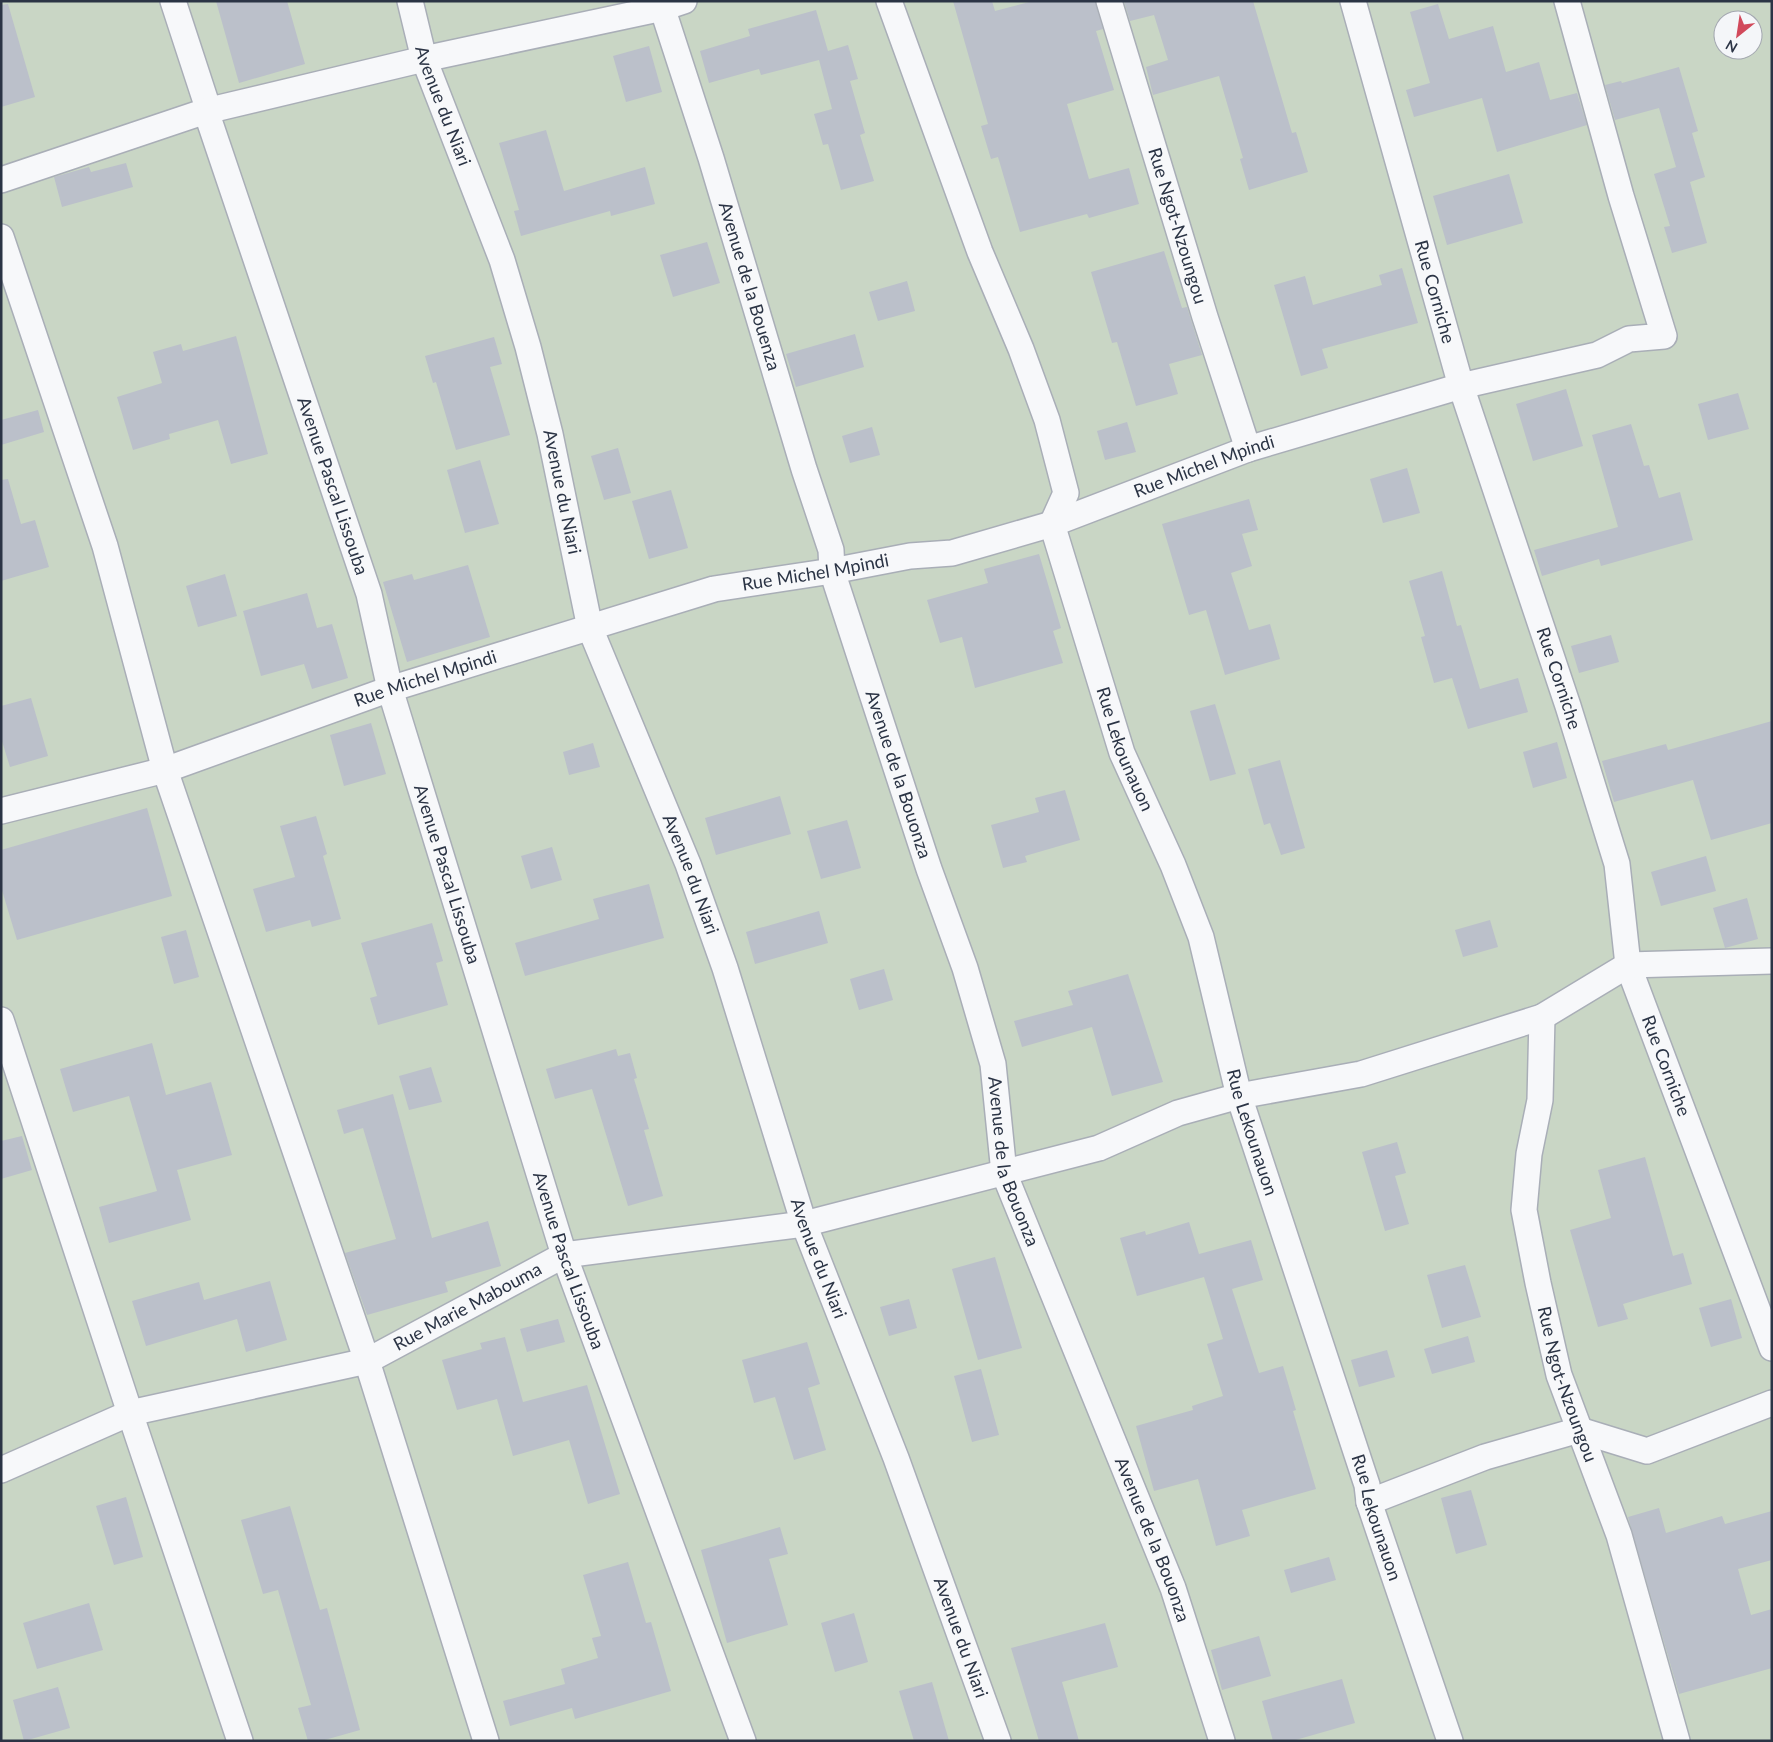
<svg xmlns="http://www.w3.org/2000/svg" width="1773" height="1742" font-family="Lato,sans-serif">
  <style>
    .green { fill: #c9d6c5; fill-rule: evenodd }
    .building { fill: #bbc0ca }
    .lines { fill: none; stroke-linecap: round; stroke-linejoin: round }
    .street-casing { stroke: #a9aeb7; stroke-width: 28 }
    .street { stroke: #f7f8fa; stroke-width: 25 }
    .labels { text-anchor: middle; stroke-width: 5; stroke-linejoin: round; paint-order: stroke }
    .street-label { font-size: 18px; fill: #2b3445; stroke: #f4f6f9 }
  </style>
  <rect width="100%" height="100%" fill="#e4e7ec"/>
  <path class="green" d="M1,1H1772V1741H1ZM1723,20H1753V50H1723Z"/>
  <g class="building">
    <polygon points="216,1 287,1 305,64 239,83"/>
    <polygon points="953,1 992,1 995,11 1033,1 1095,1 1103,29 1096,31 1114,90 1067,104 1089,179 1129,168 1139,204 1089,218 1087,214 1020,232 998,157 991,159 981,126 988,124"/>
    <polygon points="1124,1 1253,1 1292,133 1296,132 1308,172 1249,190 1240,159 1243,158 1219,76 1153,95 1146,67 1168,60 1154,15 1130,21"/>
    <polygon points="8,4 35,97 1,107 1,5"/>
    <polygon points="1438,4 1449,39 1493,26 1506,72 1539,62 1550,100 1577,93 1587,125 1497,152 1482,98 1414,117 1406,90 1430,83 1410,12"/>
    <polygon points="816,10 828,51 848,45 858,79 850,81 865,133 860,135 874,181 841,190 828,144 823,145 814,114 832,109 819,60 761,75 759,69 709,83 700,51 750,36 748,29"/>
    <polygon points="649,46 662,92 626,102 613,56"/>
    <polygon points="1679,67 1698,131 1692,133 1705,177 1690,182 1707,243 1672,253 1664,227 1670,226 1654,174 1676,167 1659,108 1615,120 1605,85 1621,81 1622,83"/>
    <polygon points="546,130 564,191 645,167 655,204 611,216 610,211 521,236 514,211 519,210 499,143"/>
    <polygon points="126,163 133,187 62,207 54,177 89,167 91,172"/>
    <polygon points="1509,174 1523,223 1447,245 1433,196"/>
    <polygon points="707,242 720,283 673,297 660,255"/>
    <polygon points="1164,251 1182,308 1187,307 1202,355 1169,364 1178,394 1136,406 1117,342 1112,343 1091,272"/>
    <polygon points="1402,268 1418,323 1322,349 1328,368 1301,376 1274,285 1305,276 1313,305 1382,285 1379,275"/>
    <polygon points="907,281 915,311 878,321 869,292"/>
    <polygon points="855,334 864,367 796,387 786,354"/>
    <polygon points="236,336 268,454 231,464 218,420 169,434 170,439 133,450 117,397 162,383 153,352 181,344 183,351"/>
    <polygon points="494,337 502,364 490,367 510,435 456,450 436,382 433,383 425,356"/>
    <polygon points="1566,389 1583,446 1533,461 1516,404"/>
    <polygon points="1738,393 1749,429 1708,440 1698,404"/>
    <polygon points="38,410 44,432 1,445 1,420"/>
    <polygon points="1127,422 1136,452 1105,460 1097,431"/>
    <polygon points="1631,424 1644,466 1649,465 1659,498 1680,492 1693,540 1601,566 1599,559 1542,576 1534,550 1618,527 1592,435"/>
    <polygon points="872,427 880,455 850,463 842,436"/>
    <polygon points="618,448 631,493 604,500 591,456"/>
    <polygon points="480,460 499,524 465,533 447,470"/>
    <polygon points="1407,468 1420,513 1383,523 1370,479"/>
    <polygon points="8,479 21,524 35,520 49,567 1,581 1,480"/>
    <polygon points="671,490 688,548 649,559 632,501"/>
    <polygon points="1249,499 1258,530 1242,534 1252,566 1231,573 1249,630 1270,624 1280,659 1225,675 1206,610 1189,615 1162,524"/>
    <polygon points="1039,554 1061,628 1053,631 1063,663 975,688 962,637 940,643 927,600 988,583 984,569"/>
    <polygon points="468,565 490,637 407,662 383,582 412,574 414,580"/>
    <polygon points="1442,571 1457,626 1461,625 1480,689 1518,678 1528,712 1468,729 1452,678 1434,683 1421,637 1425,636 1409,581"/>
    <polygon points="225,574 237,616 198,627 186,586"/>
    <polygon points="307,593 317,628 332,624 348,678 312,689 304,664 261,676 243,611"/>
    <polygon points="1611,635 1619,662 1579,673 1571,646"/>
    <polygon points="31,698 48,756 10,767 1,738 1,706"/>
    <polygon points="1215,704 1236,774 1210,781 1190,711"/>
    <polygon points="1772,721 1772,823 1711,840 1693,780 1614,802 1602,761 1666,744 1668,750"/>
    <polygon points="371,723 386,774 344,786 330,735"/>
    <polygon points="1557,742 1567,778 1533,788 1523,752"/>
    <polygon points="593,743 600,767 569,775 563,752"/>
    <polygon points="1280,760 1305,848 1281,855 1270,823 1264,825 1248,769"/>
    <polygon points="1065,790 1080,840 1025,856 1027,862 1003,868 991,825 1039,812 1035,798"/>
    <polygon points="780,796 791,834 716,855 705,818"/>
    <polygon points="147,808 172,896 17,940 1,887 1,850"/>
    <polygon points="316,816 327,854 323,856 341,919 312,927 310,920 266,932 253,889 295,877 280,826"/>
    <polygon points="847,820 861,868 821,879 807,831"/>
    <polygon points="552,847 562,880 531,889 521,856"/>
    <polygon points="1706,856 1716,891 1661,906 1651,872"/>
    <polygon points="649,884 664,938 525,976 515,943 599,919 593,899"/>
    <polygon points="1747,898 1758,939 1725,948 1713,908"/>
    <polygon points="819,911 828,943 755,964 746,932"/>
    <polygon points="1490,920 1498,947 1463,957 1455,930"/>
    <polygon points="432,923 443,961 436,963 448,1005 378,1025 370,998 377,996 361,943"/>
    <polygon points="186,930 199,977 174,984 161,937"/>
    <polygon points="884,969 893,1000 859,1010 850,979"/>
    <polygon points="1128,974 1163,1082 1112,1096 1092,1027 1022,1047 1014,1021 1073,1005 1068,991"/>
    <polygon points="152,1043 166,1095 211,1082 232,1155 177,1170 191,1220 109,1243 99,1207 157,1191 129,1096 73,1112 60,1069"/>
    <polygon points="616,1049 618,1056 630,1053 637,1078 634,1079 649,1129 644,1130 663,1196 628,1206 592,1089 555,1099 546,1069"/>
    <polygon points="431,1067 442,1102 409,1110 399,1076"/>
    <polygon points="393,1094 432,1238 488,1221 501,1266 445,1282 448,1292 367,1315 345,1253 396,1239 363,1128 344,1134 337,1110"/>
    <polygon points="22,1136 32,1170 1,1179 1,1141"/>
    <polygon points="1397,1142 1406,1173 1395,1176 1409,1224 1385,1231 1362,1152"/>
    <polygon points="1645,1157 1673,1256 1683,1253 1692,1284 1623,1304 1628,1319 1598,1327 1570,1230 1611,1218 1598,1170"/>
    <polygon points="1189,1222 1199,1254 1251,1240 1263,1280 1232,1289 1259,1373 1283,1366 1296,1410 1293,1411 1316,1489 1242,1510 1250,1536 1216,1546 1198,1479 1154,1491 1136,1426 1193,1410 1192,1406 1223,1396 1207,1344 1223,1339 1204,1277 1137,1296 1120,1238 1145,1231 1146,1235"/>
    <polygon points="995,1257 1022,1348 978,1360 952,1269"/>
    <polygon points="1465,1265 1481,1317 1442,1328 1427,1275"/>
    <polygon points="270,1281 287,1340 246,1352 237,1319 146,1346 132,1301 199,1282 204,1300"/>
    <polygon points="909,1299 917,1328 889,1336 880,1307"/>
    <polygon points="1731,1299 1742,1338 1711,1347 1699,1308"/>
    <polygon points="558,1319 565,1342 527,1352 520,1329"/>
    <polygon points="1468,1336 1475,1362 1432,1374 1424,1349"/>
    <polygon points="505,1337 523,1402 587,1385 620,1494 588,1504 569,1440 513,1456 497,1399 457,1410 442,1360 482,1349 480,1343"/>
    <polygon points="807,1342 820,1384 808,1388 826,1450 794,1460 775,1397 754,1403 742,1360"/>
    <polygon points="1387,1350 1395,1377 1359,1387 1351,1360"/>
    <polygon points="981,1369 999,1435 972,1442 954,1376"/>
    <polygon points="1471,1490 1487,1545 1456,1554 1441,1498"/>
    <polygon points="126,1497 143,1557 114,1565 96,1506"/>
    <polygon points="290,1506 320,1610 327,1608 360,1730 321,1741 308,1741 298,1708 311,1705 278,1590 263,1594 241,1520"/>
    <polygon points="1659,1508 1666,1533 1722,1516 1725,1524 1772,1511 1772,1560 1738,1569 1751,1615 1772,1609 1772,1668 1679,1694 1628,1517"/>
    <polygon points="780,1527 788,1554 769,1559 788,1625 727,1643 701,1550"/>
    <polygon points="1329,1557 1336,1580 1291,1593 1284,1570"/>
    <polygon points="628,1562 646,1623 651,1622 671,1691 575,1719 572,1708 510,1726 503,1701 565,1684 561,1669 598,1658 592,1638 601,1636 583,1575"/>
    <polygon points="89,1603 103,1650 37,1669 23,1623"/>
    <polygon points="854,1613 868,1662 835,1672 821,1623"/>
    <polygon points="1105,1623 1118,1667 1062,1682 1079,1741 1039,1741 1011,1648"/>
    <polygon points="1259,1636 1271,1676 1222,1690 1211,1650"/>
    <polygon points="1342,1679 1355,1723 1292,1741 1273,1741 1262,1701"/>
    <polygon points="932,1682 949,1741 914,1741 899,1691"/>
    <polygon points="58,1687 70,1728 24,1741 13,1700"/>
  </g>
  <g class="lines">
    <g class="street-casing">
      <g id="street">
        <path id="s1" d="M173,1L206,102V111L369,594L390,689L564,1255L743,1741"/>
        <path id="s2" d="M410,1L424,59L502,260L528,347L550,434L590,628L688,864L725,968L804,1224L896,1458L998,1741"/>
        <path id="s3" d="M660,1L711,158L804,469L831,550L832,571L929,869L965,968L993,1064L1004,1173L1173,1588L1222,1741"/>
        <path id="s4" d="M889,1L980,252L1021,349L1047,420L1066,493L1052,524L1122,753L1173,865L1201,937L1239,1096L1367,1485L1369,1502L1450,1741"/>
        <path id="s5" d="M1109,1L1205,317L1248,449"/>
        <path id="s6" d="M1353,1L1461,386L1568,706L1617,864L1628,965L1772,1348"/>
        <polyline points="1,180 206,111 424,59 663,8 684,1"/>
        <polyline points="1,237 105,546 165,770 367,1361 486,1741"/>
        <path id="s7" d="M1,811L165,770L390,689L714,589L832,571L910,556L952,553L1052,524L1248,449L1461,386L1597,355L1629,339L1664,336L1621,196L1567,1"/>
        <path id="s8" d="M1542,1017L1540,1100L1529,1154L1524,1210L1538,1283L1559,1375L1619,1535L1677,1741"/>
        <polyline points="1,1020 130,1413 240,1741"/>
        <path id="s9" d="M1,1470L130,1413L367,1361L564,1255L804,1224L1099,1148L1178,1113L1239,1096L1361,1074L1542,1017L1628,965L1772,961"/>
        <polyline points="1369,1502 1485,1457 1579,1430 1647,1451 1772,1403"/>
      </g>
    </g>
    <use href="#street" class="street"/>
  </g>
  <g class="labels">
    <g class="street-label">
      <text dy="6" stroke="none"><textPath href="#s2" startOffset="110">Avenue du Niari</textPath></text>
      <text dy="6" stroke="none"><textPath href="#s5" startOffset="235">Rue Ngot-Nzoungou</textPath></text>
      <text dy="6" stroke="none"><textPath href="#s3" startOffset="299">Avenue de la Bouenza</textPath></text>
      <text dy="6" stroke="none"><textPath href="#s6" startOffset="302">Rue Corniche</textPath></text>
      <text dy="6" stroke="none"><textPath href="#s7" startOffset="1255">Rue Michel Mpindi</textPath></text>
      <text dy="6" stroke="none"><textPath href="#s1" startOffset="511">Avenue Pascal Lissouba</textPath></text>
      <text dy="6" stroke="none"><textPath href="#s2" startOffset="515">Avenue du Niari</textPath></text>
      <text dy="6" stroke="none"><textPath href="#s7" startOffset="850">Rue Michel Mpindi</textPath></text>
      <text dy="6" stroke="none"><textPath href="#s6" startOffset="708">Rue Corniche</textPath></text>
      <text dy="6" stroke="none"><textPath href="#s7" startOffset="445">Rue Michel Mpindi</textPath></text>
      <text dy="6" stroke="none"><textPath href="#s4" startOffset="794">Rue Lekounauon</textPath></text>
      <text dy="6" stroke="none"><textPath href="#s3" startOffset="810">Avenue de la Bouonza</textPath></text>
      <text dy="6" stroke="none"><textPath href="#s1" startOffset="916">Avenue Pascal Lissouba</textPath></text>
      <text dy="6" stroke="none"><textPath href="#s2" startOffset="920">Avenue du Niari</textPath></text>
      <text dy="6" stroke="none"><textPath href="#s6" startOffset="1112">Rue Corniche</textPath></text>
      <text dy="6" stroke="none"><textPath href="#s4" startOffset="1199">Rue Lekounauon</textPath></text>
      <text dy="6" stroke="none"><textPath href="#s3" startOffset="1215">Avenue de la Bouonza</textPath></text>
      <text dy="6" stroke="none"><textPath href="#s2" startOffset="1325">Avenue du Niari</textPath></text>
      <text dy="6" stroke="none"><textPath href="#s1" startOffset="1321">Avenue Pascal Lissouba</textPath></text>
      <text dy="6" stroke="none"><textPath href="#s9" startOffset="498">Rue Marie Mabouma</textPath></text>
      <text dy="6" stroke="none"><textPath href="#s8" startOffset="374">Rue Ngot-Nzoungou</textPath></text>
      <text dy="6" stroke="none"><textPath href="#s4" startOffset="1604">Rue Lekounauon</textPath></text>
      <text dy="6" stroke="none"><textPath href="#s3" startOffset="1620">Avenue de la Bouonza</textPath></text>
      <text dy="6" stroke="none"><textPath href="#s2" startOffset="1730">Avenue du Niari</textPath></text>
    </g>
  </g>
  <rect width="1773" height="1742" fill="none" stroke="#2b3445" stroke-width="5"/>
  <g transform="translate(1738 35) rotate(210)"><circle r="24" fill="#f4f6f9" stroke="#a4a8b1"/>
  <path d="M0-4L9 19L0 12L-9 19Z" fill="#d1495b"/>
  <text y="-8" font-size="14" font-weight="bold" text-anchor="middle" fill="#2b3445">N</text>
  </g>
</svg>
